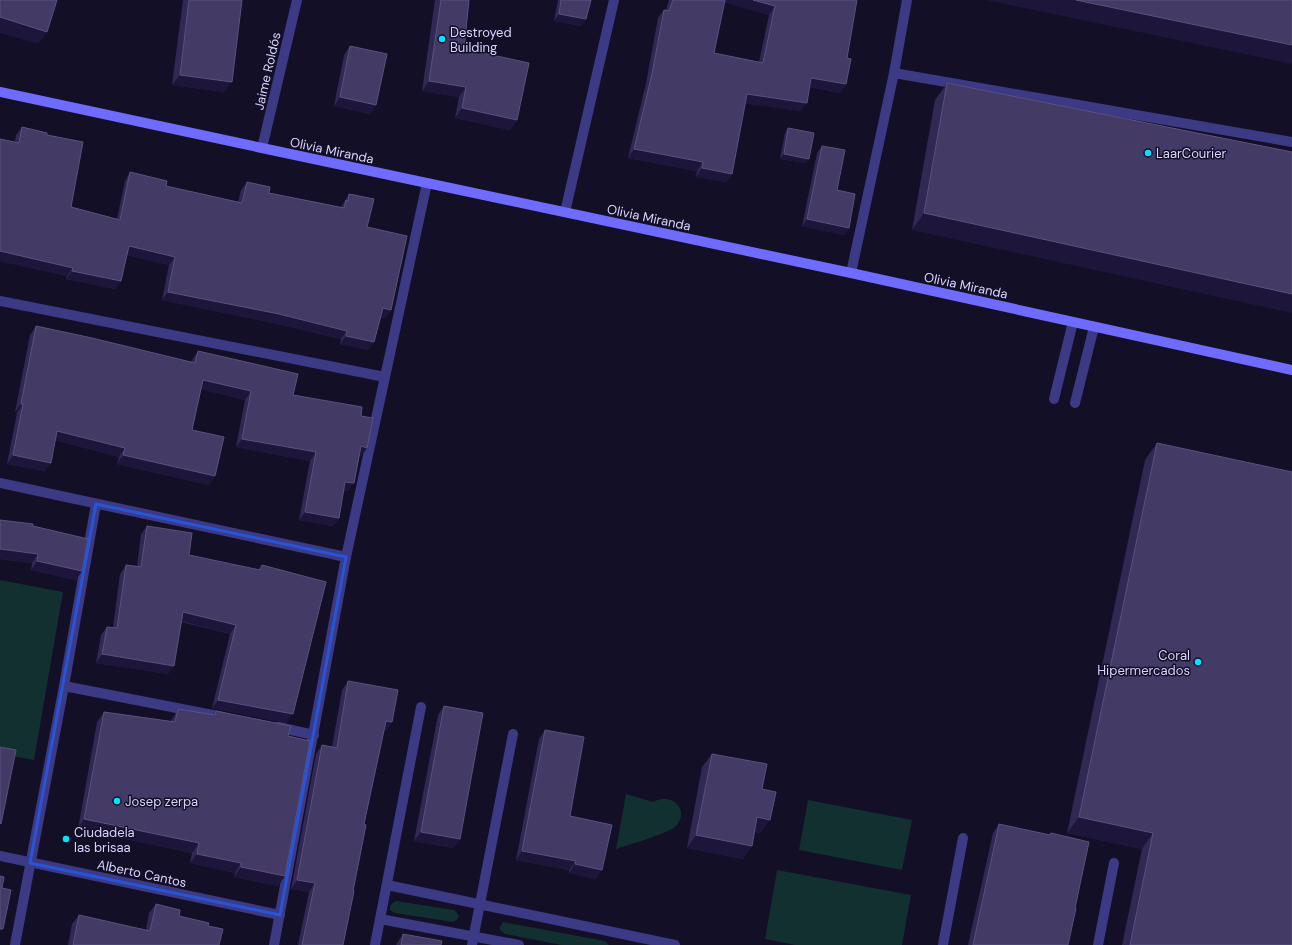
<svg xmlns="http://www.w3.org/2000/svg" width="1292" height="945" font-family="'DM Sans',sans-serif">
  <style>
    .green { fill: #12302f }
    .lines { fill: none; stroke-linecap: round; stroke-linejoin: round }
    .lane { stroke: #3d3a85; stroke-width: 10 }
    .street { stroke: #3d3a85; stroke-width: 10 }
    .secondary { stroke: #6f6bff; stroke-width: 10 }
    .wall { fill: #312854; fill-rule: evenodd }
    .shaded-wall { fill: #1d163a }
    .building { fill: #433a66; stroke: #5a527e }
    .marked { fill: none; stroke: #2655da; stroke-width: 3; stroke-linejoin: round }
    .poi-dot { fill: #00e5ff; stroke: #130f26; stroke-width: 1.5 }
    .labels { text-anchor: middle; stroke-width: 3; stroke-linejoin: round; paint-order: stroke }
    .poi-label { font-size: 13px; fill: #d9d4ff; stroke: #130f26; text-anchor: start }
    .street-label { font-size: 13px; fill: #d9d4ff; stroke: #130f26 }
  </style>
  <rect width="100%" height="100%" fill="#130f26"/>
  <g class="green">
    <polygon points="0,580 63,592 34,760 0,754"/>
    <path d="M626,794L653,802C671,792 690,809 677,825C671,833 628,845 616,849Z"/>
    <polygon points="808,800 912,820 902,870 799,850"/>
    <polygon points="777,870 911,895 902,945 795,945 765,939"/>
    <polygon points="396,901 454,910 457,913 459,916 457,920 453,922 395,913 390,910 390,906 394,902"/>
    <polygon points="503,922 605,941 609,945 561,945 505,934 500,930 500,927"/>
  </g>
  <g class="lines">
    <g class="lane">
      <polyline points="894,73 1292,142"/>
      <polyline points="1054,399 1073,322"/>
      <polyline points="1075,403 1094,327"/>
    </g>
    <g class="street">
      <polyline points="262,148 297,0"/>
      <polyline points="565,212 614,0"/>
      <polyline points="851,273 894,73 907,0"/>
      <polyline points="0,301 385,377"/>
      <polyline points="0,483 346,557"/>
      <polyline points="64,686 223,717"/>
      <polyline points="278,727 314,735"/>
      <polyline points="0,856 280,915"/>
      <polyline points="387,885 675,945"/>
      <polyline points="380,919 519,945"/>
      <polyline points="15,945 64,686 96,504"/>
      <polyline points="274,945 346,557 427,183"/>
      <polyline points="375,945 421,707"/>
      <polyline points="472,945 513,734"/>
      <polyline points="943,945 963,838"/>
      <polyline points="1098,945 1114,863"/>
    </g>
    <polyline class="secondary" points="0,92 262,148 851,273 1292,370"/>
  </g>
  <g class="wall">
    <polygon points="183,0 242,0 224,92 172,85"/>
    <polygon points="435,0 469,0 464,49 517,120 510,130 455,118 459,97 422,91"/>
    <polygon points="558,0 591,0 586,19 581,26 554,21"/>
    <path d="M669,0H857L847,58L846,84L840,93L809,87L801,111L745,103L732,174L726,182L696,177L697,171L628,158L646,83L658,18L664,10H666ZM724,2L769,15L759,62L714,53Z"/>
    <polygon points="350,46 376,105 370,114 334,106 344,55"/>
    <polygon points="947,83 1292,152 912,230 935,100"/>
    <polygon points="22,127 47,135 71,207 117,219 125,181 130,172 166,186 238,202 241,190 247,182 269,193 341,207 349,194 367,227 391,310 385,318 381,317 369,350 340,344 341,339 273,323 162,300 169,265 127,255 121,281 115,289 66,279 67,276 0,261 0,139 15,142 16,135"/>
    <polygon points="788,128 806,163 780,159 785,133"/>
    <polygon points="822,146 837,190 849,228 844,235 802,226 817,153"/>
    <polygon points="36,326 191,362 192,360 198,351 293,395 361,416 367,448 361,456 359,456 348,491 344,491 339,518 333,526 299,520 310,461 236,447 245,400 201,389 192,430 209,485 117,464 119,457 55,440 45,471 7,464 17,413 15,412 30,335"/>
    <polygon points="1157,443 1292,945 1122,945 1142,849 1067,833 1145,460"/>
    <polygon points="0,520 33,526 82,571 76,580 31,570 32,563 0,559"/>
    <polygon points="147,526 189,555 258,570 262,565 287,723 212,708 230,634 181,622 168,674 96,663 101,635 107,627 113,627 120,574 126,565 137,566 141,534"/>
    <polygon points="348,681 392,722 386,731 384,731 364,824 343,945 298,945 309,892 291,889 316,754 322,745 332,747 342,690"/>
    <polygon points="444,706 460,839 453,848 414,841 438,715"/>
    <polygon points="178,709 213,715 216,711 288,736 278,886 234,877 235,873 190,863 192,853 78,829 97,722 104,712 171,721 172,719"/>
    <polygon points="545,730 570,816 596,879 569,873 569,870 516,860 539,739"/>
    <polygon points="712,754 761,833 755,832 743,859 687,848 702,767"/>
    <polygon points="999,824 1049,835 1051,833 1075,908 1068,945 968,945 993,833"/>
    <polygon points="156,904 179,916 208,926 219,945 68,945 72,924 79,915 146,930 149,913"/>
    <polygon points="403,934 441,945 396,945 397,943"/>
  </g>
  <g class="shaded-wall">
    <polygon points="721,0 753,0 775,6 769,15 720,1"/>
    <polygon points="986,0 1076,0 1292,45 1292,64"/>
    <polygon points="559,14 586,19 581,26 554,21"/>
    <polygon points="0,17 47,32 38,44 0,33"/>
    <polygon points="180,75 232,82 224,92 172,85"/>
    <polygon points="811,78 846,84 840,93 805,86"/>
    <polygon points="429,81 466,87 459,97 422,91"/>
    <polygon points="747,94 807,103 801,111 741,103"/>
    <polygon points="340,97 376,105 370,114 334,106"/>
    <polygon points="462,108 517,120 510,130 455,118"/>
    <polygon points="634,149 703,162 697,171 628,158"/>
    <polygon points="784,154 809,159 806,163 780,159"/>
    <polygon points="702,168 732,174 726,182 696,177"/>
    <polygon points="924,213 1292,294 1292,313 912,230"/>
    <polygon points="807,219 849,228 844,235 802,226"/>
    <polygon points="129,246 175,257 169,265 123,254"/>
    <polygon points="0,251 73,268 67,276 0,261"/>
    <polygon points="72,271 121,281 115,289 66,279"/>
    <polygon points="168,292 279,314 347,331 341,339 273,323 162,300"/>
    <polygon points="383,308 391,310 385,318 377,316"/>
    <polygon points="346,336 374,342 369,350 340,344"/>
    <polygon points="203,380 251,391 245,400 197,388"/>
    <polygon points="21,404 23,404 17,413 15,412"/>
    <polygon points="57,431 125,448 119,457 51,439"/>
    <polygon points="242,439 316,452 310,461 236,447"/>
    <polygon points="361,446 367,448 361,456 355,455"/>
    <polygon points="13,455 51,463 45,471 7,464"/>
    <polygon points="123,455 215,476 209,485 117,464"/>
    <polygon points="345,482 354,483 348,491 339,490"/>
    <polygon points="305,512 339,518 333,526 299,520"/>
    <polygon points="0,549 38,554 32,563 0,559"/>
    <polygon points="37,561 82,571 76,580 31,570"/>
    <polygon points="183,612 236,625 230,634 177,620"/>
    <polygon points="102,654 174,666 168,674 96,663"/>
    <polygon points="218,700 293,714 287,723 212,708"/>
    <polygon points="386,721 392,722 386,731 380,730"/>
    <polygon points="757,817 770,820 761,833 748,830"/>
    <polygon points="1079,817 1153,833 1142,849 1067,833"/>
    <polygon points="84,819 199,843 192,853 78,829"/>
    <polygon points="421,832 460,839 453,848 414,841"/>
    <polygon points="696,835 752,846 743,859 687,848"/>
    <polygon points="522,851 576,861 569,870 516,860"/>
    <polygon points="197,854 241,863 235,873 190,863"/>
    <polygon points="575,864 602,870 596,879 569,873"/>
    <polygon points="241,867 285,876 278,886 234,877"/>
    <polygon points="297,880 315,883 309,892 291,889"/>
  </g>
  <g class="building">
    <polygon points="0,0 57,0 47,32 0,17"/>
    <polygon points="189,0 242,0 232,82 180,75"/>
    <polygon points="441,0 469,0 464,49 529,63 517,120 462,108 466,87 429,81"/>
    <polygon points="561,0 591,0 586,19 559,14"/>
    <polygon points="673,0 725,0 714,53 763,63 775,6 753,0 857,0 847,58 851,59 846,84 811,78 807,103 747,94 732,174 702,168 703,162 634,149 652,74 664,10 669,11"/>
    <polygon points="1076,0 1292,0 1292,45"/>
    <polygon points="350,46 387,54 376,105 340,97"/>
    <polygon points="947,83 1292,152 1292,294 924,213"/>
    <polygon points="22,127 47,133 47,135 83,142 71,207 120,220 130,172 167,181 166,186 242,203 247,182 270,187 269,193 344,208 346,200 348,201 349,194 374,199 367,227 407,236 391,310 383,308 374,342 346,336 347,331 279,314 168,292 175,257 129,246 121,281 72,271 73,268 0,251 0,139 19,143"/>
    <polygon points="788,128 814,133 809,159 784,154"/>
    <polygon points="822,146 845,150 837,190 855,194 849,228 807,219"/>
    <polygon points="36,326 92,338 195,363 198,351 298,374 293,395 362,407 361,416 373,418 367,448 361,446 354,483 345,482 339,518 305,512 316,452 242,439 251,391 203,380 192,430 224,437 215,476 123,455 125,448 57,431 51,463 13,455 23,404 21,404"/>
    <polygon points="1157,443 1292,472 1292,945 1130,945 1153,833 1079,817"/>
    <polygon points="0,520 33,524 33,526 88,539 82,571 37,561 38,554 0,549"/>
    <polygon points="147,526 192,533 189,555 260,570 262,565 326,582 293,714 218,700 236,625 183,612 174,666 102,654 107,627 117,628 126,565 141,567"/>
    <polygon points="348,681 398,690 392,722 386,721 364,824 366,825 353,891 354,891 343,945 302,945 315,883 297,880 322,745 337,748"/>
    <polygon points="444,706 483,713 460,839 421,832"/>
    <polygon points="178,709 215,715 216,711 291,726 288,736 310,741 285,876 241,867 241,863 197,854 199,843 84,819 104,712 175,722"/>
    <polygon points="545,730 584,737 570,816 612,825 602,870 575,864 576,861 522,851"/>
    <polygon points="0,747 16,750 1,824 0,823"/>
    <polygon points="712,754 767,764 762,789 776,792 770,820 757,817 752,846 696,835"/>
    <polygon points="999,824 1050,835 1051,833 1089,842 1075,908 1076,908 1068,945 973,945"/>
    <polygon points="0,876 4,877 2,888 11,890 3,929 0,929"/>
    <polygon points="156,904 180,910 179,916 209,923 208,926 223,929 219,945 73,945 79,915 150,931"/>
    <polygon points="403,934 442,941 441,945 401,945"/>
  </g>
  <path class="marked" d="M96,504L346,557L280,915L30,863Z"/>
  <g class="poi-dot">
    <circle cx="442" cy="39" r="4"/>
    <circle cx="1148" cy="153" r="4"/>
    <circle cx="1198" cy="662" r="4"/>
    <circle cx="117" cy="801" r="4"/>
    <circle cx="66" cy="839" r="4"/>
  </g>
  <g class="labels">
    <g class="poi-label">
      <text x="450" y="37">Destroyed<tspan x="450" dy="15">Building</tspan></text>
      <text x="1156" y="158">LaarCourier</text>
      <text x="1190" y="660" text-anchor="end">Coral<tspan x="1190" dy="15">Hipermercados</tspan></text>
      <text x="125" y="806">Josep zerpa</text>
      <text x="74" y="837">Ciudadela<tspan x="74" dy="15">las brisaa</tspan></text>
    </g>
    <g class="street-label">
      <text transform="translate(267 71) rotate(-77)" y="5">Jaime Roldós</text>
      <text transform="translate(332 150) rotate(12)" y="5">Olivia Miranda</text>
      <text transform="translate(649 217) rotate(12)" y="5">Olivia Miranda</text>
      <text transform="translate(966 285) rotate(12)" y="5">Olivia Miranda</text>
      <text transform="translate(142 873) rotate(12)" y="5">Alberto Cantos</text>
    </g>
  </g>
</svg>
